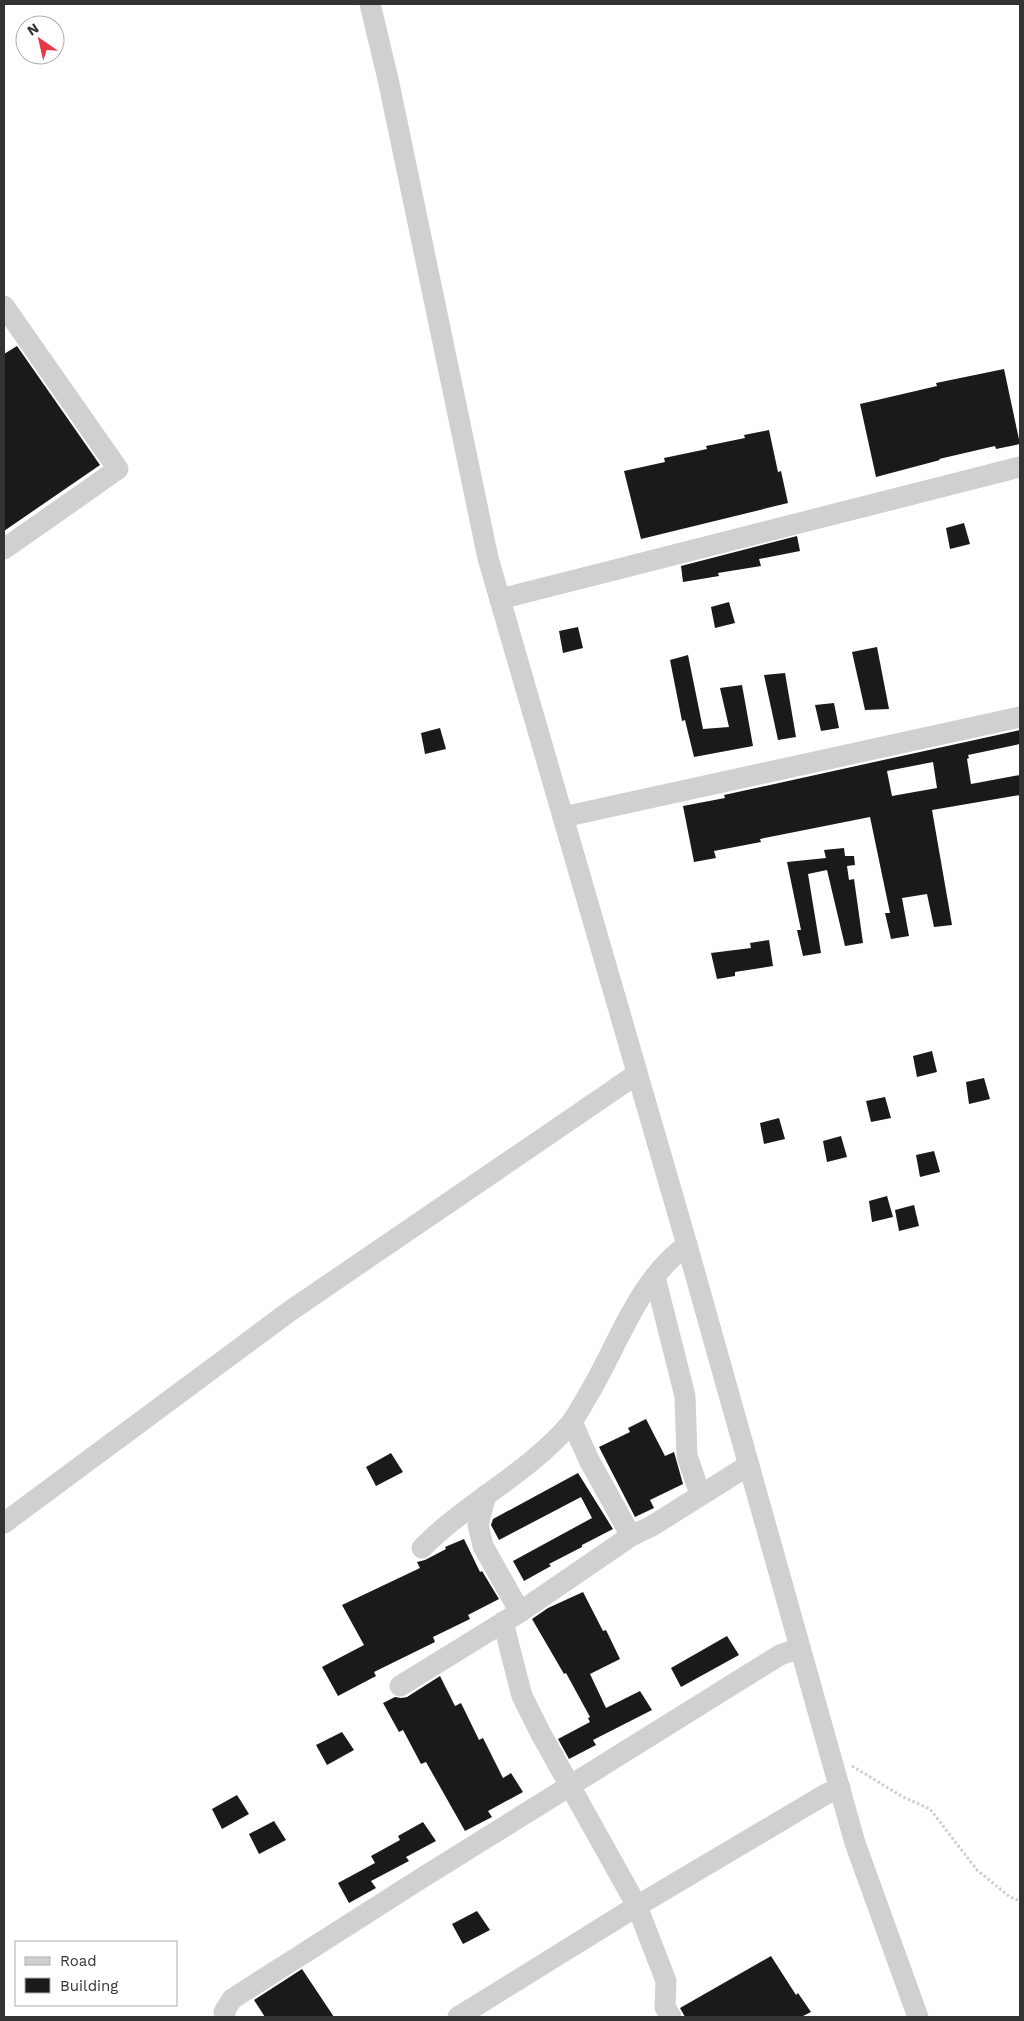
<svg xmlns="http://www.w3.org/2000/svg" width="1024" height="2021" font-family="'Work Sans',sans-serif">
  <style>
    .building { fill: #1a1a1a; fill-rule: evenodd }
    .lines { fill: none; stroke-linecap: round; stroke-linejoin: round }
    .path { stroke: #cdcdcd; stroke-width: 3; stroke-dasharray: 2.5 2.5; stroke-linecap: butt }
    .minor { stroke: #d0d0d0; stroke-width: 21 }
  </style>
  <rect width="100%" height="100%" fill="#fff"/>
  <g class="building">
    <polygon points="17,346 100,465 4,531 4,354"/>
    <polygon points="1004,369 1020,444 996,449 995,446 939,459 940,460 876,477 860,404 937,386 936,383"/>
    <polygon points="769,430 778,472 781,471 788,503 641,539 624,471 665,462 664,458 707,449 706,446 745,438 744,435"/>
    <polygon points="964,523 970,544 950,549 946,528"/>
    <polygon points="797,536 800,551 759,559 761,566 718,573 719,576 683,582 681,566"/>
    <polygon points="729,602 735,623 715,628 711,607"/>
    <polygon points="578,627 583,648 563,653 559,631"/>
    <polygon points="877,647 889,709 865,710 852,652"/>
    <polygon points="688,655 703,729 729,727 720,688 742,685 753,746 694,757 685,720 682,721 670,660"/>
    <polygon points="785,673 796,737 778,740 764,675"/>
    <polygon points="834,703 839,728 821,731 815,705"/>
    <polygon points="440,728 446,749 425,754 421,733"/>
    <path d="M1020,730V744L968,755L969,758L967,759L971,784L1020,775V795L932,810L952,925L934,927L927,894L902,898L909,936L891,939L885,913H890L870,817L760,839L761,842L714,851L716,858L694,862L683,806L725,798L724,795ZM933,762L937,788L892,796L887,771Z"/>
    <polygon points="844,848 845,856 854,856 855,865 847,866 849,880 854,879 863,943 845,946 827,870 808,874 821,953 803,956 797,930 801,930 787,862 826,858 824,850"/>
    <polygon points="769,940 773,966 735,972 735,976 717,979 711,953 751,948 750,943"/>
    <polygon points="932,1051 937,1072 917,1077 913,1056"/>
    <polygon points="984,1078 990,1099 969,1104 966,1082"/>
    <polygon points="885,1097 891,1118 871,1122 866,1101"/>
    <polygon points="779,1118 785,1139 764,1144 760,1123"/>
    <polygon points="841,1136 847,1157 827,1162 823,1141"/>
    <polygon points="934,1151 940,1172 920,1177 916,1155"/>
    <polygon points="887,1196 893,1217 872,1222 869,1201"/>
    <polygon points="914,1205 919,1226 899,1231 895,1210"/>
    <polygon points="646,1419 665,1456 674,1452 683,1484 650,1500 654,1508 635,1517 599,1447 630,1432 628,1428"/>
    <polygon points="391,1453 403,1472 376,1486 366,1467"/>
    <polygon points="578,1473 613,1529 582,1545 582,1547 549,1564 551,1566 524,1581 513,1561 592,1518 581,1497 499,1540 491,1525 493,1519"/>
    <polygon points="464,1539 480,1572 482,1571 499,1599 468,1615 470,1619 433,1637 435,1642 374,1672 376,1676 338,1696 322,1667 364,1645 342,1605 420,1568 417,1562 425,1560 446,1549 445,1547"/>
    <polygon points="583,1592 603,1631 606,1630 620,1659 590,1674 606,1708 640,1691 652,1710 593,1740 596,1745 569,1759 558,1739 590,1722 588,1718 590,1717 566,1673 564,1674 532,1619 548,1608"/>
    <polygon points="727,1636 739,1655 681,1687 671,1668"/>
    <polygon points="440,1676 455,1706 461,1703 479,1740 483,1738 503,1778 511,1773 523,1792 488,1811 492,1817 465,1831 426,1762 421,1764 403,1730 399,1732 383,1703 395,1697 401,1698 407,1697"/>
    <polygon points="342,1732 354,1750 327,1765 316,1745"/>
    <polygon points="237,1795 249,1814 222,1829 212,1809"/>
    <polygon points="274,1821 286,1840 259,1854 249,1834"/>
    <polygon points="423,1822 436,1841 406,1857 409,1861 371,1881 376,1888 349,1903 338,1883 375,1863 371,1856 400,1840 398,1836"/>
    <polygon points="477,1911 490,1930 463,1944 452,1924"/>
    <polygon points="771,1956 796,1995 798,1993 811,2012 801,2017 685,2017 680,2008"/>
    <polygon points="302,1969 334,2017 265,2017 254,2000"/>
  </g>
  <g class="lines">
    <polyline class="path" points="852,1766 903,1797 930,1809 977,1870 1010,1897 1020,1901"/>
    <g class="minor">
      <polyline points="370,4 388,79 488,558 687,1245 855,1843 918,2017"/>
      <polyline points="4,306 118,469 4,549"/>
      <polyline points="500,599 1020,467"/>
      <polyline points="563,817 1020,717"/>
      <polyline points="655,1277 685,1396 687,1456 700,1494"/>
      <polyline points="572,1422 589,1460 631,1536"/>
      <polyline points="486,1495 478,1525 483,1546 520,1612"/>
      <polyline points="4,1523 290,1311 637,1074"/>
      <path d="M422,1548C467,1502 529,1473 571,1423C577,1415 582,1405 587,1397C618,1346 637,1281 687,1245"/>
      <polyline points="503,1622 522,1696 541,1734 637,1906 666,1981 665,2007 671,2017"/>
      <polyline points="400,1686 520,1612 631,1536 652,1526 749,1465"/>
      <polyline points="225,2017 224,2012 232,1999 425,1876 780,1655 800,1648"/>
      <polyline points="458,2017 637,1906 826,1794 840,1788"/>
    </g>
  </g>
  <rect width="1024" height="2021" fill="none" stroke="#333333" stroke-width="10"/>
  <rect x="15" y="1941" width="162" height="65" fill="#ffffff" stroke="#adadad"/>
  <rect x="25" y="1957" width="25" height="8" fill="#d0d0d0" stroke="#adadad"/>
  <text x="60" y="1966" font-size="15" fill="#333333">Road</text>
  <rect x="25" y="1978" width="25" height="15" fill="#1a1a1a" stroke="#adadad"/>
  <text x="60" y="1991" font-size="15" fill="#333333">Building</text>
  <g transform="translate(40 40) rotate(326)"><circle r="24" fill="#ffffff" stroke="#adadad"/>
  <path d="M0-4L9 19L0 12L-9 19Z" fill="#e63946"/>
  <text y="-8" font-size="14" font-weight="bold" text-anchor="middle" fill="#333333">N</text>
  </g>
</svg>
